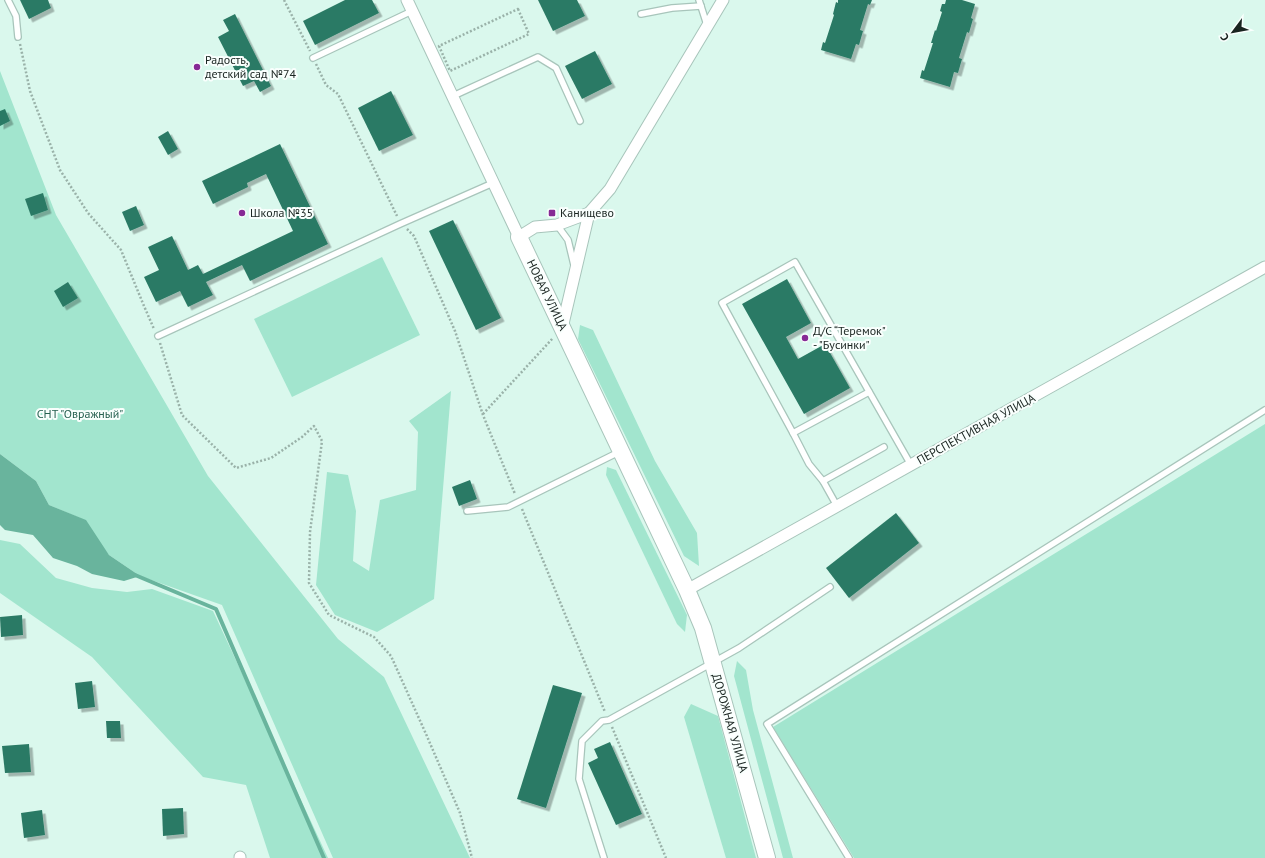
<svg xmlns="http://www.w3.org/2000/svg" width="1265" height="858" font-family="'PT Sans',sans-serif">
  <style>
    .green { fill: #a2e5ce }
    .water { fill: #69b49d }
    .lines { fill: none; stroke-linecap: round; stroke-linejoin: round }
    .stream { stroke: #69b49d; stroke-width: 4 }
    .building { fill: #2c7a65; filter: url(#shadow) }
    .lane-casing { stroke: #a8c5bb; stroke-width: 8 }
    .street-casing { stroke: #a8c5bb; stroke-width: 13 }
    .secondary-casing { stroke: #a8c5bb; stroke-width: 18 }
    .path { stroke: #9ab2a9; stroke-width: 2.5; stroke-dasharray: 2 2; stroke-linecap: butt }
    .lane { stroke: #fff; stroke-width: 5.5 }
    .street { stroke: #fff; stroke-width: 11 }
    .secondary { stroke: #fff; stroke-width: 16 }
    .poi-dot { fill: #862a95; stroke: #f9fffd; stroke-width: 1.5 }
    .labels { text-anchor: middle; stroke-width: 4; stroke-linejoin: round; paint-order: stroke }
    .poi-label { font-size: 12px; fill: #192420; stroke: #f9fffd; text-anchor: start }
    .street-label { font-size: 12px; fill: #192420; stroke: #f9fffd }
    .park-label { font-size: 12px; fill: #266150; stroke: #f9fffd }
  </style>
  <defs>
    <filter id="shadow"><feDropShadow dx="3.5" dy="3.5" stdDeviation="0" flood-color="#0004"/></filter>
  </defs>
  <rect width="100%" height="100%" fill="#daf8ed"/>
  <g class="green">
    <polygon points="0,71 56,215 208,476 338,639 384,677 470,858 333,858 222,605 140,576 109,555 80,518 49,505 36,481 0,454"/>
    <polygon points="382,257 420,335 292,397 254,319"/>
    <polygon points="580,325 593,330 655,461 697,533 699,566 684,556 578,339"/>
    <polygon points="451,391 434,599 377,632 335,615 316,585 327,472 348,475 356,511 353,561 369,571 380,500 416,490 418,432 409,421"/>
    <polygon points="1265,424 1265,858 854,858 773,727"/>
    <polygon points="607,467 616,470 687,615 685,632 677,624 606,475"/>
    <polygon points="0,540 20,544 56,578 92,588 127,592 152,589 213,611 328,858 270,858 246,785 203,777 92,657 0,593"/>
    <polygon points="737,661 746,670 753,710 793,858 783,858 734,676"/>
    <polygon points="691,704 718,716 756,858 726,858 684,717"/>
  </g>
  <polygon class="water" points="0,454 36,481 49,505 86,520 109,555 140,576 124,581 92,574 77,566 53,558 33,535 5,530 0,525"/>
  <g class="lines">
    <polyline class="stream" points="135,575 216,609 324,858"/>
  </g>
  <g class="building">
    <polygon points="20,0 48,0 51,8 29,19"/>
    <polygon points="345,0 372,0 379,13 315,45 303,21"/>
    <polygon points="538,0 577,0 585,16 553,31"/>
    <polygon points="838,0 872,0 870,5 868,4 860,30 863,31 859,45 856,44 851,59 821,50 823,42 825,43 834,15 833,14 836,2 838,3"/>
    <polygon points="946,0 962,0 975,4 971,18 973,19 969,33 967,32 959,58 962,59 958,73 954,72 950,87 920,78 922,70 924,71 933,43 931,43 935,30 936,31 942,12 940,11 942,4 945,4"/>
    <polygon points="235,14 271,86 260,92 254,81 243,86 218,37 229,31 223,20"/>
    <polygon points="595,51 612,84 582,99 565,66"/>
    <polygon points="391,91 413,135 379,151 358,108"/>
    <polygon points="5,109 10,121 0,126 0,111"/>
    <polygon points="168,131 178,149 168,155 158,137"/>
    <polygon points="280,144 328,244 250,281 242,265 206,282 213,295 188,307 180,291 156,302 144,277 159,270 148,247 172,236 188,270 198,265 203,274 293,231 266,174 247,183 248,187 213,204 202,181"/>
    <polygon points="43,193 48,210 31,216 25,199"/>
    <polygon points="136,206 144,225 130,231 122,212"/>
    <polygon points="453,220 501,318 476,330 429,231"/>
    <polygon points="787,279 811,323 786,337 798,359 825,344 850,388 804,414 742,304"/>
    <polygon points="68,282 78,298 63,307 54,291"/>
    <polygon points="470,480 477,499 459,506 452,487"/>
    <polygon points="896,513 919,543 849,598 826,568"/>
    <polygon points="22,615 23,635 1,637 0,617"/>
    <polygon points="92,681 95,707 78,709 75,683"/>
    <polygon points="553,685 582,693 546,808 517,799"/>
    <polygon points="106,721 120,721 121,738 107,738"/>
    <polygon points="610,742 642,814 616,825 588,763 598,758 594,749"/>
    <polygon points="29,744 31,772 5,773 2,746"/>
    <polygon points="183,808 184,834 163,836 162,809"/>
    <polygon points="42,810 45,835 24,838 21,813"/>
  </g>
  <g class="lines">
    <g class="lane-casing">
      <g id="lane">
        <polyline points="8,0 16,16 18,37"/>
        <polyline points="699,0 707,25"/>
        <polyline points="641,14 672,8 701,6"/>
        <polyline points="313,58 412,11"/>
        <polyline points="453,96 538,57 556,68 580,121"/>
        <polyline points="557,225 568,240 574,265"/>
        <polyline points="158,336 400,224 493,183"/>
        <polyline points="793,433 869,392"/>
        <polyline points="823,481 884,447"/>
        <polyline points="837,506 823,481 809,464 793,433 722,303 795,262 911,465"/>
        <polyline points="467,511 508,507 619,452"/>
        <polyline points="604,858 579,779 582,741 602,721 609,720 739,648 830,587"/>
        <polyline points="849,858 767,724 1265,410"/>
      </g>
    </g>
    <g class="street-casing">
      <g id="street">
        <polyline points="407,0 519,237 535,227 557,225 589,213"/>
        <polyline points="562,328 589,213 610,189 723,0"/>
        <polyline points="687,590 1265,267"/>
        <polyline points="240,857 240,858"/>
      </g>
    </g>
    <g class="secondary-casing">
      <polyline id="secondary" points="519,237 687,590 703,628 767,858"/>
    </g>
    <g class="path">
      <polyline points="284,0 310,51"/>
      <polygon points="518,9 529,34 450,71 439,46"/>
      <polyline points="20,44 30,91 60,170 88,213 121,250 144,306 154,329"/>
      <polyline points="316,64 326,85 338,94 397,216"/>
      <polyline points="407,229 414,236 455,331 483,415 515,494"/>
      <polyline points="160,343 182,415 236,468 271,458 302,437 314,426 322,441 310,532 309,583 329,615 374,637 391,656 426,734 460,813 472,858"/>
      <polyline points="483,414 553,338"/>
      <polyline points="522,509 605,712"/>
      <polyline points="612,727 666,858"/>
    </g>
    <use href="#lane" class="lane"/>
    <use href="#street" class="street"/>
    <use href="#secondary" class="secondary"/>
  </g>
  <g class="poi-dot">
    <circle cx="197" cy="67" r="4"/>
    <circle cx="242" cy="213" r="4"/>
    <rect x="548" y="209" width="8" height="8" rx="2"/>
    <circle cx="805" cy="338" r="4"/>
  </g>
  <g class="labels">
    <g class="poi-label">
      <text x="205" y="64">Радость,<tspan x="205" dy="14">детский сад №74</tspan></text>
      <text x="250" y="217">Школа №35</text>
      <text x="560" y="217">Канищево</text>
      <text x="813" y="335">Д/С “Теремок"<tspan x="813" dy="14">- "Бусинки"</tspan></text>
    </g>
    <g class="street-label">
      <text transform="translate(547 295) rotate(64)" y="4">НОВАЯ УЛИЦА</text>
      <text transform="translate(976 429) rotate(-29)" y="4">ПЕРСПЕКТИВНАЯ УЛИЦА</text>
      <text transform="translate(730 723) rotate(74)" y="4">ДОРОЖНАЯ УЛИЦА</text>
    </g>
    <g class="park-label">
      <text x="80" y="418">СНТ "Овражный"</text>
    </g>
  </g>
  <g transform="translate(1233 32) rotate(238)" stroke="#f9fffd" stroke-width="3" paint-order="stroke">
  <path d="M0-3L7 15L0 10L-7 15Z" fill="#192420"/>
  <text y="-6" font-size="11" font-weight="bold" text-anchor="middle" fill="#192420">С</text>
  </g>
</svg>
